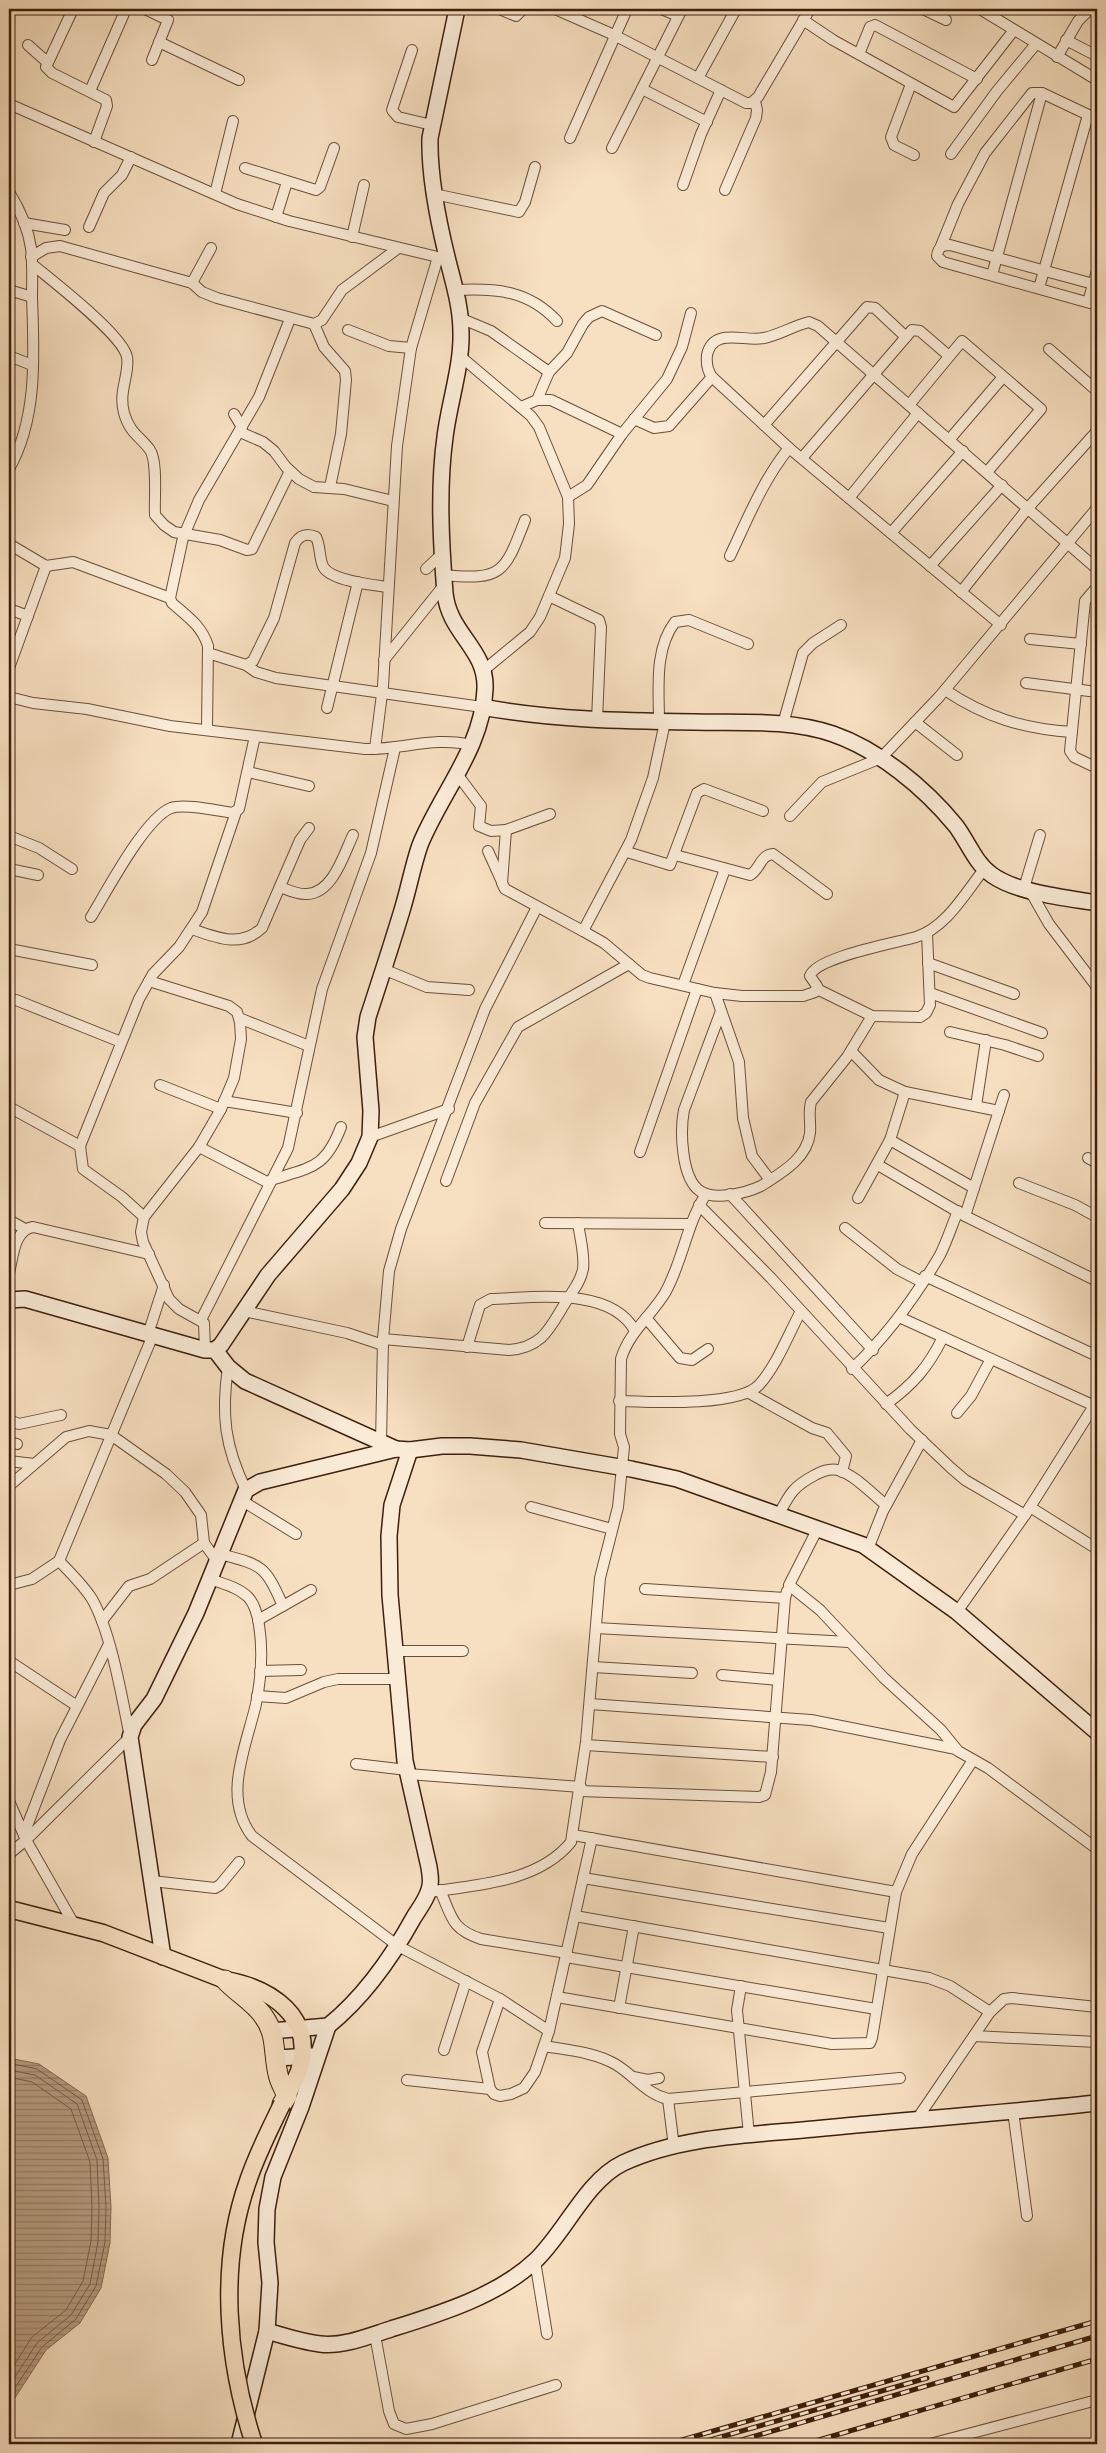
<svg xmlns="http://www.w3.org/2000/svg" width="1106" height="2453" font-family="'EB Garamond',serif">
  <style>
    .water { fill: url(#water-rules); stroke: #876b53 }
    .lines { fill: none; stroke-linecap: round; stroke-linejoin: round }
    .shore { stroke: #7a5e48; stroke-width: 1 }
    .street-casing { stroke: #6c4f39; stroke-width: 12 }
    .secondary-casing { stroke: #3d1f0c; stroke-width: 18 }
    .primary-casing { stroke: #3d1f0c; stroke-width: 19 }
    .highway-casing { stroke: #3d1f0c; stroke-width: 21 }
    .street { stroke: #faebd7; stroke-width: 10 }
    .secondary { stroke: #faebd7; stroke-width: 15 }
    .primary { stroke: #f7e0c1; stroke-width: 16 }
    .highway { stroke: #f7e0c1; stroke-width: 19 }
    .rail-casing { stroke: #3d1f0c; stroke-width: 5 }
    .rail { stroke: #faebd7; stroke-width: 3; stroke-dasharray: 9; stroke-linecap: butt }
    .primary-bridge-casing { stroke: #3d1f0c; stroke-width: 19; stroke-linecap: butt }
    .primary-bridge { stroke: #f7e0c1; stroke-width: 16 }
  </style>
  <defs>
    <pattern id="water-rules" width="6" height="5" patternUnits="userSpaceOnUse" patternTransform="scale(1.25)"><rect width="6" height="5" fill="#b89e83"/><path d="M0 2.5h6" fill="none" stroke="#97806a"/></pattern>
  </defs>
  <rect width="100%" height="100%" fill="#f7e0c1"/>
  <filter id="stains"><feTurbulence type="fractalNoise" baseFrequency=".004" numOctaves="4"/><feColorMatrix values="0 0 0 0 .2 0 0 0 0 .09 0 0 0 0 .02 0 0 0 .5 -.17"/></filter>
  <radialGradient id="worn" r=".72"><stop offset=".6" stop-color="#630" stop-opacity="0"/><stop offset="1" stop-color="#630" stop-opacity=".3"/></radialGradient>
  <polygon class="water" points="9,2058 39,2064 86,2096 108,2158 111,2207 110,2243 101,2288 80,2323 46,2350 9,2407"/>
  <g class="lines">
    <g class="shore">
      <polyline points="9,2063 37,2069 82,2100 103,2159 106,2207 105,2242 96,2286 76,2319 42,2347 9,2397"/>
      <polyline points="9,2070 35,2075 77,2104 97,2160 99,2207 98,2242 90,2284 71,2315 37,2343 9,2386"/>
      <polyline points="9,2077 32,2082 71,2109 90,2162 92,2207 91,2241 83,2281 66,2310 32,2337 9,2373"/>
    </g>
    <g class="street-casing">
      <g id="street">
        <polyline points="73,9 46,67 52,73 106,100 107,106 94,142"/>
        <polyline points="145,9 168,20 152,60"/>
        <polyline points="499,9 516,16 523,9"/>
        <polyline points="555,9 614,35 746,103 751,103 758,97 810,9"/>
        <polyline points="661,9 678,16"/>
        <polyline points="923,9 946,20"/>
        <polyline points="980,9 1097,80"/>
        <polyline points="803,20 833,40 954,107 1014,30"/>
        <polyline points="1066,40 1097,56"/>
        <polyline points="159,42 239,80"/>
        <polyline points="28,45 47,62"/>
        <polyline points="412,50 392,110 398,117 432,125"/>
        <polyline points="859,54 870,27 875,25 977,79"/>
        <polyline points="1057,57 1078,21 1090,9"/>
        <polyline points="698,78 736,9"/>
        <polyline points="911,84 891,137 894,145 914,155"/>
        <polyline points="642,89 707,122"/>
        <polyline points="90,91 126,9"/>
        <polyline points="9,104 237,204 289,221 442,258"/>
        <polyline points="570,138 627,9"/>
        <polyline points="612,148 682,9"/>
        <polyline points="951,154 997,91 1036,44"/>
        <polyline points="245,168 316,190 320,187 334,148"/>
        <polyline points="683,185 701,134 721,90"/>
        <polyline points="725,190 756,118 757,110 755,101"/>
        <path d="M9,192C19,208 28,228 31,248C33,264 32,282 32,298C34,354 38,418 9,469"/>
        <polyline points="215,194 233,121"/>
        <polyline points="434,194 519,212 525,202 535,167"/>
        <polyline points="276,217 287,182"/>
        <polyline points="24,223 65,230"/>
        <polyline points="89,227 104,193 122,175 131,157"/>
        <polyline points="352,237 364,185"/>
        <polyline points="941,246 958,204 985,153 1032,93 1042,93 1097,119"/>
        <polyline points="31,257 46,248 60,246 192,283 202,292 217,298 314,324 322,320 342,290 397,249"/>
        <path d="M32,264C51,280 123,335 127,357C130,374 118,391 124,413C130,434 140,436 150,450C158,462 154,499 155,515L164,525L174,532L220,540L247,550L252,549L290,471"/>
        <polyline points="992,275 1042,93"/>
        <polyline points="192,283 211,248"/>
        <path d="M1097,285L950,245C941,245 938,248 937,256L943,262L1097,305"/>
        <polyline points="1039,288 1088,115"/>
        <polyline points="9,290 32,297"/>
        <path d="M457,290C498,288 529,291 557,321"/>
        <polyline points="1088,302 1097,271"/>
        <polyline points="460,318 491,331 549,372"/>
        <polyline points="314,324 324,347 345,371 346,380 341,434 330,487"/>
        <polyline points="348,330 389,346 411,348"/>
        <polyline points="1049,349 1097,391"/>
        <polyline points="9,356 32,365"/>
        <polyline points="460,356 531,416 539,427 568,497 569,524 565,558 540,617 530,632 484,670"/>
        <polyline points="537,400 549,372 567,353 583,324 589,317 602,311 656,335"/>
        <polyline points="909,405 962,341 1041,409 987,472"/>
        <polyline points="521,407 537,400 551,400 622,434"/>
        <polyline points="234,414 242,427"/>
        <polyline points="634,419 654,428 669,426 712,377"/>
        <polyline points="764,425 867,307 875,308 906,337"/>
        <polyline points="240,432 263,442 274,451 286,467 299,479 314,487 344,489 393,501"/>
        <polyline points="949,440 1003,377"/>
        <polyline points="802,458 912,330 920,331 949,356"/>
        <polyline points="568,497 587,485 622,434 667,379 682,347 691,313"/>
        <polyline points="849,498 918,413"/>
        <path d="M184,533L170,598L172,603C187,616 202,626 208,646L207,730"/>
        <polyline points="185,533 199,500 259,397 290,319"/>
        <polyline points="891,533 963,451"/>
        <polyline points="9,544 46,566 73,562 170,598"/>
        <path d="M730,556C748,518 763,480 789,448"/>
        <polyline points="930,566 1002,485"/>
        <polyline points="426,569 443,553"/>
        <path d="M444,575C503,581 505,572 525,520"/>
        <polyline points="1097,587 1085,601 1070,751 1074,757 1097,768"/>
        <polyline points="961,592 1028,508 1097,431"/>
        <polyline points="549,596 599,620 601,627 597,720"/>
        <polyline points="9,609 28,616"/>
        <path d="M1001,625L789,448L712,377C707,370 706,364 707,355C713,327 744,342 764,338C779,335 793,326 809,322L818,326L1097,569"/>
        <polyline points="1030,639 1081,644"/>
        <path d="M208,653L246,665L253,661L274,618L295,543C301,534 307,533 316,537C321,547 319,561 324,568C333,581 373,585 388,587"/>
        <polyline points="384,660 445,584"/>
        <polyline points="246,665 256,672 276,678 482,707"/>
        <polyline points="9,668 46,566"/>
        <polyline points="1026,683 1097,692"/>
        <path d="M945,690C985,717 1024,729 1072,732"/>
        <path d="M9,697L33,703L87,709L170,726L365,749C401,750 435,736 471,745"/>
        <polyline points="327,708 358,582"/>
        <path d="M659,722C659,690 654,649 675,622L689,620L748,644"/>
        <polyline points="915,722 957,755"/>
        <polyline points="783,724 803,653 813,643 841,625"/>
        <polyline points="375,749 383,686 397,446 411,348 438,257"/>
        <polyline points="248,772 309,786"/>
        <path d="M457,774L481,806L479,826L491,831L506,830L502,883L505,889L583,931L604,943L642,975L650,978L715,993L742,996H803L815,992L817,986L810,976C816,957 896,943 916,937C946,928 966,892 985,868"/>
        <polyline points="790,816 822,782 881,758 939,697 1097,508"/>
        <polyline points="506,830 550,814"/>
        <polyline points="9,836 39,848 72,869"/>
        <polyline points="488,851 502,882"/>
        <polyline points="627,852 670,865 697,793 704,789 763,811"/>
        <path d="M675,855L750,875C760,870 760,855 773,854L827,894"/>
        <polyline points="9,869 38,875"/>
        <path d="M280,887C288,890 298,895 307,894C333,893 344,854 353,835"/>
        <polyline points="1024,888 1040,835"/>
        <polyline points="1029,889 1049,924 1097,987"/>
        <path d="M91,917C107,891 145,818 171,808C185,803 218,811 233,813L239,809L255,736"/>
        <path d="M192,929C217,938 241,948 262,928L300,840L309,828"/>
        <polyline points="583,931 631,840 653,778 665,722"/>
        <polyline points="9,949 92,965"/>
        <polyline points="928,963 1014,994"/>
        <polyline points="383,969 427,987 469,990"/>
        <polyline points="149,981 229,1006 237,1012 240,1022 241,1039 234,1078 221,1109 199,1147 144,1217 141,1232 143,1242 169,1299 179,1309 204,1323 205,1350"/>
        <polyline points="683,985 725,869"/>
        <polyline points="817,989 872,1016 920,1017 926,1013 930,1005 927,933"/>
        <polyline points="715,993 739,1062 743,1118 752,1156 770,1180"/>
        <polyline points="930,993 1042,1033"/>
        <polyline points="16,1000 121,1042"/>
        <path d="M721,1011L684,1110C680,1130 681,1178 700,1191C715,1201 746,1193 761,1186C781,1173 807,1159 810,1133C811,1123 808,1113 811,1102L847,1057L872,1016"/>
        <polyline points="239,1018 309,1046"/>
        <polyline points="950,1032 1005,1045 1038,1056"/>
        <polyline points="851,1051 879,1080 905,1092 999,1111"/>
        <polyline points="160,1085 221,1109"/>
        <polyline points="224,1101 297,1113"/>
        <polyline points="976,1106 986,1040"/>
        <polyline points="9,1107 80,1146 83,1169 122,1197 144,1217"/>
        <polyline points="370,1137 449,1109"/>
        <polyline points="890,1140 974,1188"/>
        <polyline points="80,1146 139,999 153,974 179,947 202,912 236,812"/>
        <polyline points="199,1147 269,1183"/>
        <polyline points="640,1152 697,989"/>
        <polyline points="1088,1158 1097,1163"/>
        <polyline points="878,1165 965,1216 1097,1281"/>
        <path d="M271,1180C311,1167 325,1169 341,1127"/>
        <polyline points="446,1181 475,1103 518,1027 629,964"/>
        <polyline points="1019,1183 1075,1205 1097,1217"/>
        <polyline points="730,1194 873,1350"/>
        <polyline points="858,1198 890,1140 905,1092"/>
        <polyline points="699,1205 771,1278 910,1429 951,1468 965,1480 1025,1515"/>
        <polyline points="965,1216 1004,1095"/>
        <polyline points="9,1220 25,1229"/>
        <polyline points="545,1223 690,1224"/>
        <polyline points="845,1228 897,1269 922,1282"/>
        <path d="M9,1273C13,1257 14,1230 33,1227L149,1254"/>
        <polyline points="925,1276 1097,1356"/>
        <polyline points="244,1311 347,1333 383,1345"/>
        <polyline points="899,1317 1097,1407"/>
        <polyline points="646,1318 680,1358 692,1360 708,1349"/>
        <polyline points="201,1320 288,1148 322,989 371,853 395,748"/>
        <polyline points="148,1334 164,1285"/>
        <path d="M383,1339L509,1350C546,1347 551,1324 569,1297C575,1288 581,1280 583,1269C585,1255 580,1238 578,1223"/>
        <path d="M467,1347L480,1305L491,1299C534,1298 611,1286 635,1331"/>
        <path d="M228,1367C221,1415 225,1447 246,1490"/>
        <path d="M852,1369C887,1336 916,1296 940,1255C947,1241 952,1225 958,1211"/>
        <polyline points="749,1393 812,1428 827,1433 846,1456 842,1472"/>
        <path d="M619,1401C650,1402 738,1407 759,1385C777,1365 788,1335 801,1311"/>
        <path d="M886,1404C913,1385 929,1366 943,1337"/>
        <polyline points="957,1413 971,1396 991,1359"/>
        <polyline points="9,1420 19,1424 61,1415"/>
        <polyline points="9,1442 17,1444"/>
        <polyline points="381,1443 383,1339 389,1271 401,1229 485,1009 537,907"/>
        <polyline points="9,1461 34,1464"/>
        <polyline points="9,1486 66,1437 89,1431 111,1435 166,1474 185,1492 201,1515 204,1543 217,1561"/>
        <polyline points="241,1500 296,1534"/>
        <polyline points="531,1507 612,1529"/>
        <polyline points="1030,1507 1097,1549"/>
        <path d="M779,1514C790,1493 794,1486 815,1475C822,1471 830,1468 838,1470C855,1475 872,1494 886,1505"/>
        <polyline points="818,1528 789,1585 820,1610 884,1678 941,1730 958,1751 988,1768 1097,1849"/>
        <polyline points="868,1549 883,1511 922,1440"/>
        <path d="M220,1554C262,1565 265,1565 283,1606"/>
        <path d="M210,1579C223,1584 238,1587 248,1597C254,1603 258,1616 259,1625C263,1650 261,1679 256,1704C246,1747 222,1797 252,1836L398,1946L500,1999L549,2031"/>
        <polyline points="9,1585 32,1579 59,1561 153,1335"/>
        <polyline points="645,1589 785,1598 787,1591"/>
        <polyline points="1097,1611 1097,1619"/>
        <polyline points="957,1612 1025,1515 1097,1401"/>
        <polyline points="258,1620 311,1590"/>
        <polyline points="102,1621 129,1586 150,1579 204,1543"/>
        <polyline points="596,1628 849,1642"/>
        <polyline points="395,1651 463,1651"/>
        <polyline points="9,1661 77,1706"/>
        <polyline points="593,1667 692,1673"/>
        <polyline points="260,1671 301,1670"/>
        <polyline points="722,1675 778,1680"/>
        <polyline points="257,1696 286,1698 324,1682 338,1679 397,1679"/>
        <polyline points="590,1704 811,1720 956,1749"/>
        <polyline points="586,1745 773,1757"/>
        <polyline points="356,1764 407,1770"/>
        <polyline points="408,1774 581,1787"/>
        <polyline points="580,1791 759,1797 765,1795 771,1772 785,1598"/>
        <polyline points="9,1801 26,1840 75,1926"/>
        <polyline points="24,1834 60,1740 108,1646"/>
        <polyline points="573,1835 896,1892"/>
        <path d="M9,1854L26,1840L130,1737C122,1698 111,1632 92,1599C83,1585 71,1573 59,1561"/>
        <polyline points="583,1878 889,1928"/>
        <polyline points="152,1881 215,1888 220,1885 239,1862"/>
        <path d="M440,1890C452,1917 451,1929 481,1939L567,1953"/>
        <path d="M429,1892C477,1885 539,1882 571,1842L586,1742L600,1578L618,1507L624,1447L620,1434L621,1359C629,1332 651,1316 665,1293C683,1261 686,1225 706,1194"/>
        <polyline points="575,1916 929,1978 950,1986 990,2012"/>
        <polyline points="566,1957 876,2009"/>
        <polyline points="741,1986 737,2010 749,2135"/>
        <polyline points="557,1997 832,2044 870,2043 872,2038 896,1892 912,1854 973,1760"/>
        <polyline points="500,1999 482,2052 490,2089 494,2094 500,2096 511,2094 524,2088 535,2072 549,2031 592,1838"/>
        <polyline points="619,2008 634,1926"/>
        <polyline points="974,2036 1097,2042"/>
        <path d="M544,2046C567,2050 594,2052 615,2064C634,2075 646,2094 668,2099L900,2078"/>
        <polyline points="444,2050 466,1981"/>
        <polyline points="633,2077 648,2080 659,2078"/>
        <polyline points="407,2080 490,2089"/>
        <polyline points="668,2099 674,2147"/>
        <polyline points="1013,2111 1027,2216"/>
        <polyline points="917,2119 990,2012 1004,1999 1012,1998 1097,2007"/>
        <polyline points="535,2261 547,2334"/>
        <polyline points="375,2335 389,2411 394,2424 406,2429 432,2424 556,2385"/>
        <polyline points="930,2444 1097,2400"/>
      </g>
    </g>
    <g class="secondary-casing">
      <g id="secondary">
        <path d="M482,707C553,720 623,721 694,722C740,723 789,719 833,734C879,750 925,788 956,826C968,842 975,863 992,875C1017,893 1067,898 1097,903"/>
        <path d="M9,1300L25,1299L205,1350H215L221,1345L268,1275L342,1189L359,1163L370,1137L371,1111L365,1037L368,1017C380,980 392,944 403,907C409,887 413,865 420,845C441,793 483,747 485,689C487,649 449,634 445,593C441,543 438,488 445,437C449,404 462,365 461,333C461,307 454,285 448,261C438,221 429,178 430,138L457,9"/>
        <polyline points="215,1350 228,1367 245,1381 396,1449 410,1450 442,1446 470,1446 521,1450 631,1469 677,1479 863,1545 957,1612 1097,1732"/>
        <polyline points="163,1957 130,1737 134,1725 154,1699 196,1613 246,1490 260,1482 396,1449"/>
        <path d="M271,2031L328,2026C364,1997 392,1957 414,1917C419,1909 426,1900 429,1890C432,1882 430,1875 429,1867L405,1761L390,1595L389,1536L392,1505L410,1450"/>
        <polyline points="277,2058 312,2056"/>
        <path d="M267,2331C284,2336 303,2342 320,2344C343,2347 369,2336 391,2329C439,2314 498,2296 536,2260C566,2231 586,2181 623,2163C681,2136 751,2135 814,2129C908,2120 1003,2113 1097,2103"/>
        <polyline points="239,2444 267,2331 270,2283 266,2242 267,2209 273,2177 301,2107 328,2026"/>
      </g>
    </g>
    <g class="primary-casing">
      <path id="primary" d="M9,1909L103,1933L225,1980C271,1988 316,2017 299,2071C296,2079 291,2088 287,2096"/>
    </g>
    <g class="highway-casing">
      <path id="highway" d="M225,1980C237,1993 255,2003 264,2017C277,2035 273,2054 278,2074C279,2081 284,2089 287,2096L282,2104"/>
    </g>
    <use href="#street" class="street"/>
    <use href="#secondary" class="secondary"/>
    <use href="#primary" class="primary"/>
    <use href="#highway" class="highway"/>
    <g class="rail-casing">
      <g id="rail">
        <polyline points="668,2444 1097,2321"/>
        <polyline points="696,2444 927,2378"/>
        <polyline points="728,2444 1097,2336"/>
        <polyline points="805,2444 1097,2359"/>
      </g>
    </g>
    <use href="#rail" class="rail"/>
    <g class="primary-bridge-casing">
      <path id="primary-bridge" d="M254,2444C227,2361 218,2265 248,2181C257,2154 270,2129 282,2104"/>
    </g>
    <use href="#primary-bridge" class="primary-bridge"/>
  </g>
  <rect width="1106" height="2453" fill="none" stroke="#f7e0c1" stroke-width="30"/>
  <rect x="10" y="10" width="1086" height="2433" fill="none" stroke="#3d1f0c" stroke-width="2.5"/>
  <rect x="15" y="15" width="1076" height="2423" fill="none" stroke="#3d1f0c"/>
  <rect width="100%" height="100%" filter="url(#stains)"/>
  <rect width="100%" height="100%" fill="url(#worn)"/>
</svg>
